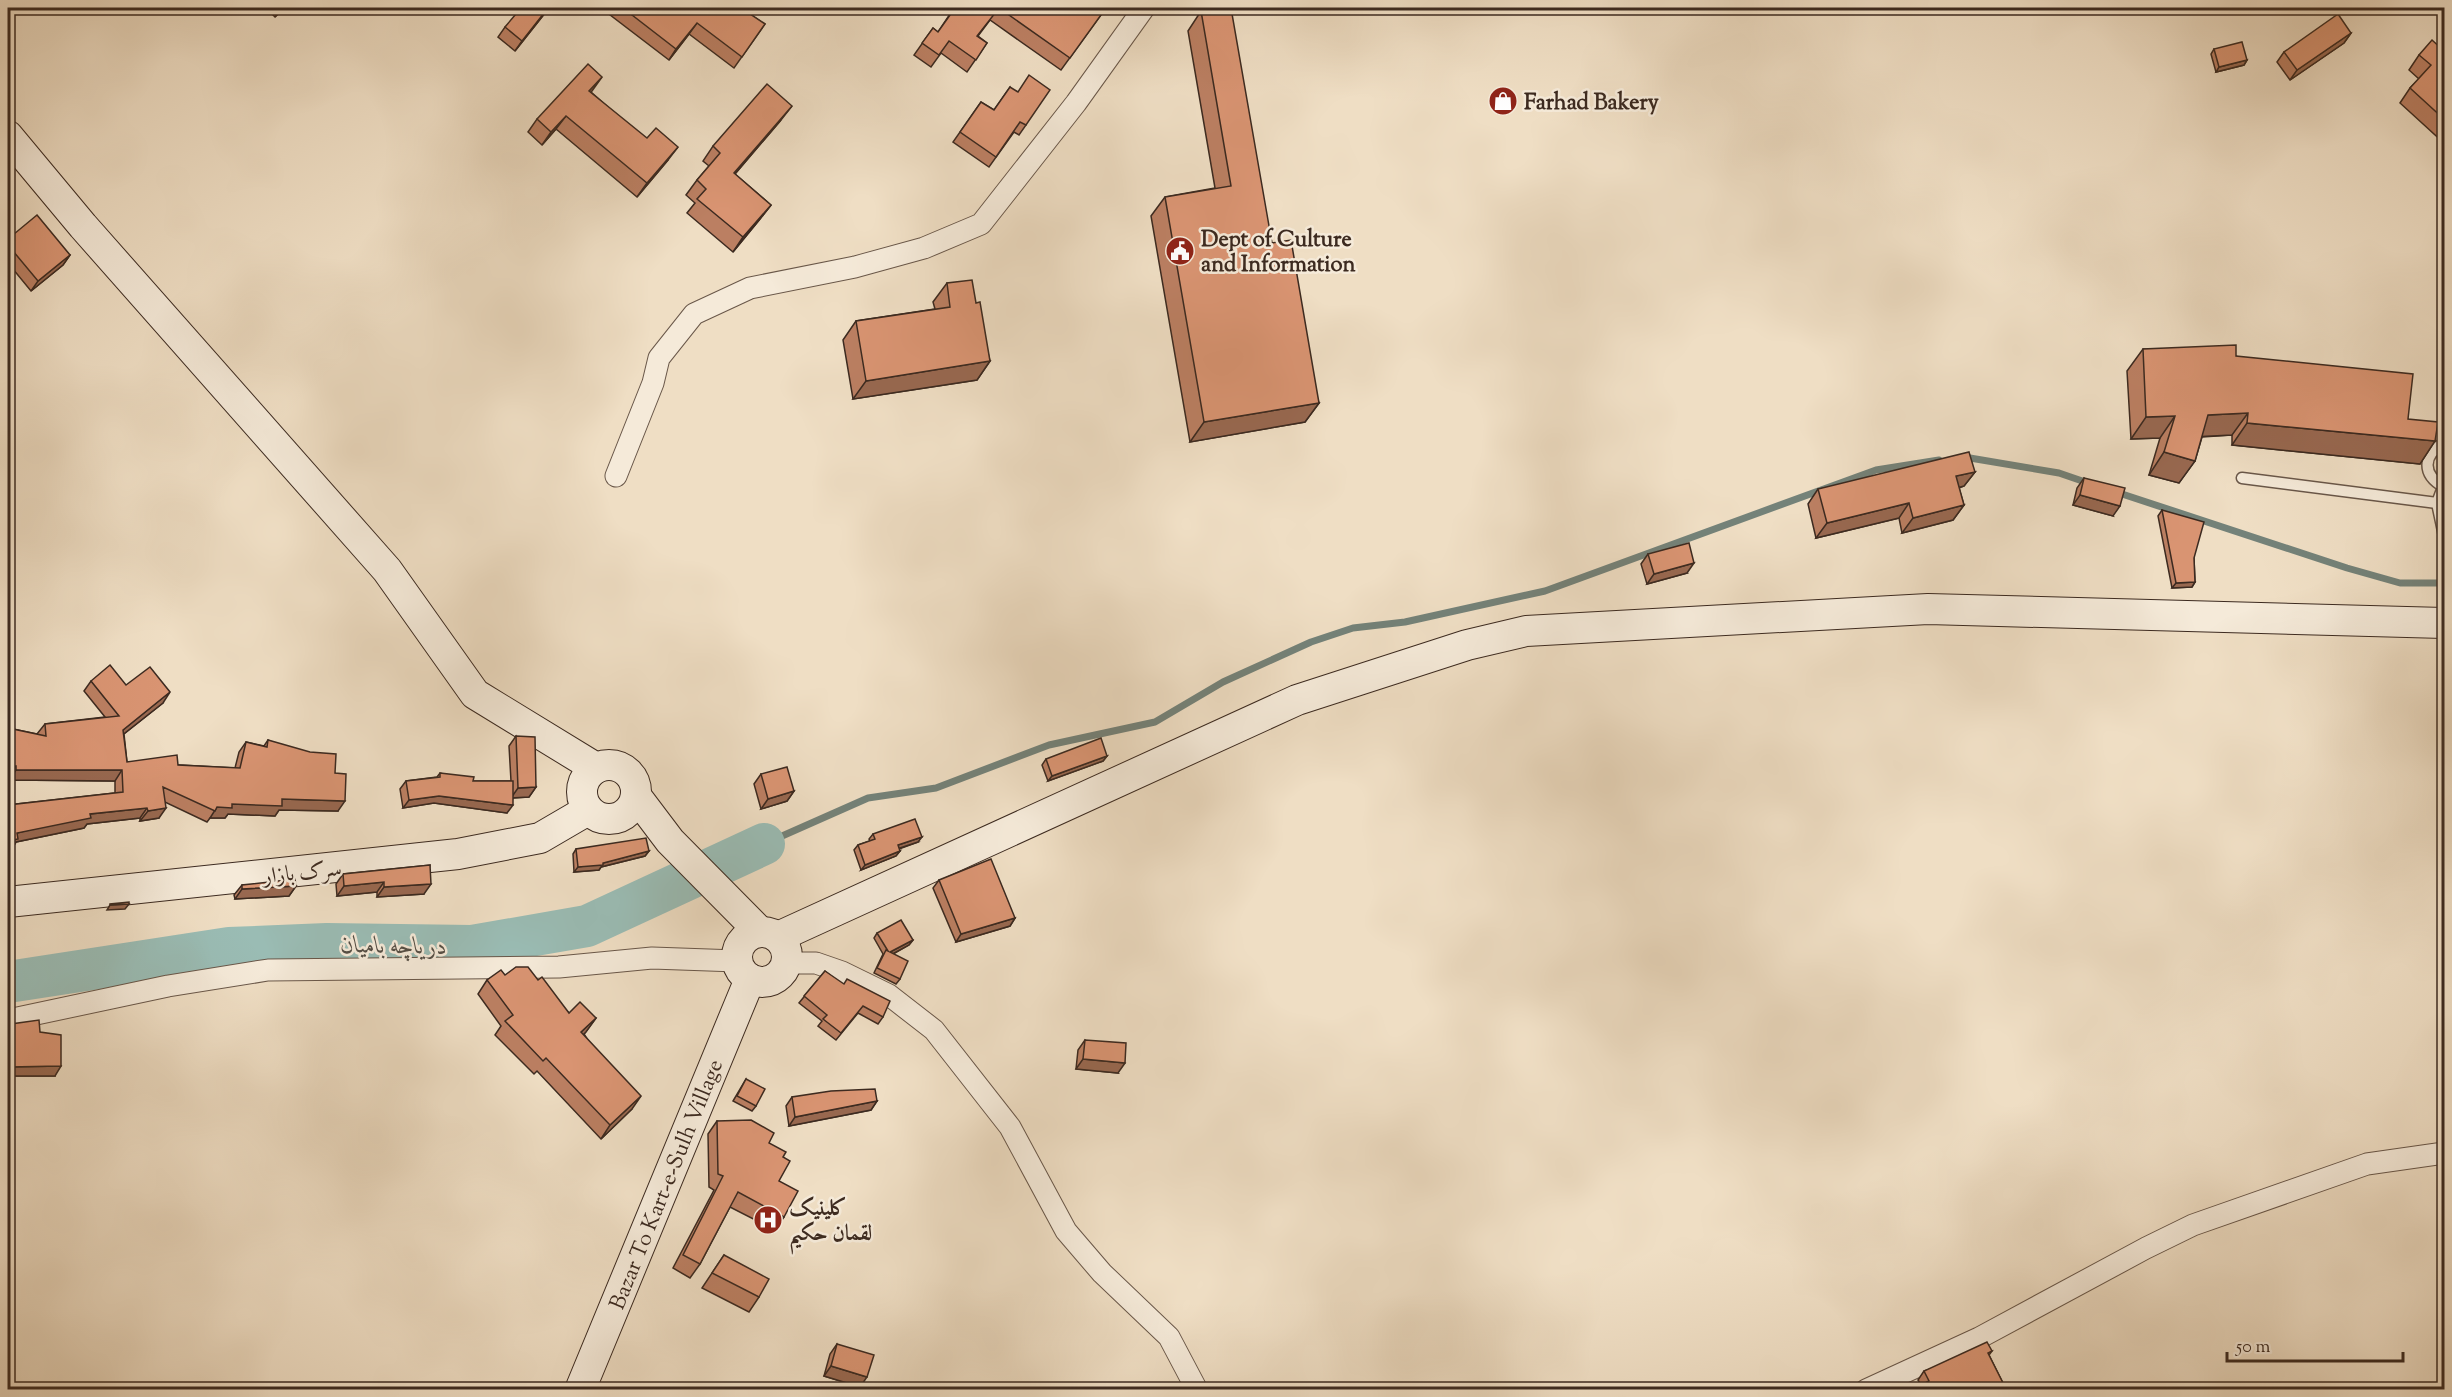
<svg xmlns="http://www.w3.org/2000/svg" width="2452" height="1397" font-family="'Sorts Mill Goudy',Amiri,serif">
  <style>
    .lines { fill: none; stroke-linecap: round; stroke-linejoin: round }
    .stream { stroke: #748279; stroke-width: 7 }
    .river { stroke: #9abcb4; stroke-width: 42 }
    .lane-casing { stroke: #695749; stroke-width: 13 }
    .street-casing { stroke: #695749; stroke-width: 23 }
    .secondary-casing { stroke: #3c2a20; stroke-width: 32 }
    .lane { stroke: #f5ead9; stroke-width: 10 }
    .street { stroke: #f5ead9; stroke-width: 21 }
    .secondary { stroke: #f5ead9; stroke-width: 30 }
    .wall { fill: #bb7f62; stroke: #3c2a20; stroke-width: 1.5 }
    .shaded-wall { fill: #986850; stroke: #3c2a20; stroke-width: 1.5 }
    .building { fill: #d99472; stroke: #3c2a20; stroke-width: 1.5 }
    .labels { text-anchor: middle; stroke-width: 5; stroke-linejoin: round; paint-order: stroke }
    .poi-label { font-size: 22px; font-weight: bold; fill: #3c2a20; stroke: #f5ead9; text-anchor: start }
    .street-label { font-size: 22px; fill: #3c2a20; stroke: #f5ead9 }
    .water-label { font-size: 24px; font-style: italic; fill: #544e45; stroke: #f5ead9 }
  </style>
  <rect width="100%" height="100%" fill="#efdec4"/>
  <filter id="stains"><feTurbulence type="fractalNoise" baseFrequency=".00333" numOctaves="4"/><feColorMatrix values="0 0 0 0 .2 0 0 0 0 .09 0 0 0 0 .02 0 0 0 .5 -.17"/></filter>
  <radialGradient id="worn" r=".72"><stop offset=".6" stop-color="#630" stop-opacity="0"/><stop offset="1" stop-color="#630" stop-opacity=".3"/></radialGradient>
  <g class="lines">
    <g class="stream">
      <polyline points="1964,457 2059,473 2091,484"/>
      <polyline points="2116,492 2347,568 2400,583 2444,583"/>
      <polyline points="764,844 868,798 936,788 1049,745 1155,722 1223,682 1311,642 1353,628 1405,622 1545,591 1876,470 1939,460"/>
    </g>
    <polyline class="river" points="8,982 229,948 327,944 472,946 587,926 764,844"/>
    <g class="lane-casing">
      <g id="lane">
        <path d="M2444,443C2422,455 2422,475 2444,487"/>
        <polyline points="2242,478 2437,503"/>
        <polyline points="2443,487 2437,503 2444,536"/>
      </g>
    </g>
    <g class="street-casing">
      <g id="street">
        <polyline points="616,476 653,383 659,358 694,314 750,288 855,267 924,248 981,224 1076,103 1144,8"/>
        <polyline points="786,963 816,963 842,972 889,995 934,1030 1010,1127 1066,1231 1102,1273 1169,1337 1197,1390"/>
        <polyline points="8,1020 168,986 268,970 559,967 652,958 737,961"/>
        <polyline points="1866,1390 1979,1338 2146,1248 2193,1225 2367,1164 2444,1153"/>
      </g>
    </g>
    <g class="secondary-casing">
      <g id="secondary">
        <polyline points="8,136 83,226 387,570 475,694 596,768"/>
        <circle cx="609" cy="792" r="27"/>
        <polyline points="636,796 670,841 760,932"/>
        <polyline points="8,902 458,854 540,838 588,810"/>
        <circle cx="762" cy="957" r="25"/>
        <polyline points="778,937 1297,700 1467,645 1526,631 1928,609 2444,623"/>
        <polyline points="580,1390 750,979"/>
      </g>
    </g>
    <use href="#lane" class="lane"/>
    <use href="#street" class="street"/>
    <use href="#secondary" class="secondary"/>
  </g>
  <g class="wall">
    <polygon points="266,8 284,8 275,17"/>
    <polygon points="549,8 515,51 498,37 505,27"/>
    <polygon points="601,8 741,8 765,24 734,68 689,34 669,60"/>
    <polygon points="954,8 1106,8 1061,70 990,20 978,36 987,43 967,72 941,53 931,67 914,55 933,28 938,32"/>
    <polygon points="1201,11 1319,403 1305,422 1190,442 1151,216 1165,197 1215,188 1188,31"/>
    <polygon points="2351,33 2344,43 2290,80 2277,62 2284,52"/>
    <polygon points="2214,49 2247,60 2244,65 2216,72 2211,54"/>
    <polygon points="2445,50 2445,144 2400,103 2410,88 2419,79 2409,70 2419,55"/>
    <polygon points="1010,87 1026,125 1019,135 1014,132 989,167 953,142 981,102 994,110"/>
    <polygon points="591,92 668,160 637,197 556,129 542,145 528,132 537,119"/>
    <polygon points="781,120 735,174 771,205 760,219 733,252 687,213 695,203 686,195 697,180 709,166 703,161 713,146"/>
    <polygon points="8,239 70,255 63,265 31,291 8,263"/>
    <polygon points="947,283 976,303 990,361 977,380 853,399 843,340 856,321 935,309 933,302"/>
    <polygon points="2143,349 2236,356 2408,419 2435,441 2420,464 2232,445 2232,435 2202,437 2195,461 2179,483 2149,475 2160,438 2131,439 2127,371"/>
    <polygon points="1975,472 1964,486 1959,488 1964,505 1953,520 1902,533 1899,518 1816,538 1808,504 1818,489"/>
    <polygon points="2084,478 2113,516 2073,505 2077,488"/>
    <polygon points="2162,510 2194,558 2195,582 2192,587 2172,588 2158,516"/>
    <polygon points="1648,554 1687,573 1647,584 1641,564"/>
    <polygon points="91,681 126,685 163,703 124,734 127,762 235,768 239,752 246,742 264,746 268,740 335,773 338,811 279,810 275,816 228,814 225,818 210,818 207,822 165,802 159,818 140,821 140,818 87,824 84,828 16,842 11,850 8,850 8,805 115,793 115,781 9,780 9,776 8,776 8,728 37,734 45,724 105,717 84,691"/>
    <polygon points="516,736 536,787 529,797 513,798 507,813 434,803 403,808 400,789 406,781 437,777 440,773 473,781 511,781 509,746"/>
    <polygon points="1107,756 1103,761 1048,781 1042,765 1046,759"/>
    <polygon points="761,774 794,791 787,801 761,809 754,784"/>
    <polygon points="873,834 918,842 899,849 900,851 896,856 861,870 854,850 858,845 870,841 869,839"/>
    <polygon points="576,849 649,851 645,856 601,867 599,870 574,872 573,854"/>
    <polygon points="430,865 424,894 377,897 377,892 337,896 336,884 343,874"/>
    <polygon points="939,880 1015,918 1010,926 956,942 933,888"/>
    <polygon points="242,885 296,886 289,896 235,899 234,895"/>
    <polygon points="877,933 913,940 909,945 893,954 900,979 896,984 874,973 883,954 874,938"/>
    <polygon points="825,971 883,1017 878,1024 858,1013 836,1040 818,1026 822,1021 799,1003"/>
    <polygon points="505,975 538,980 569,1013 596,1018 584,1034 632,1109 601,1139 537,1071 534,1074 495,1035 501,1026 478,994 487,980"/>
    <polygon points="11,1024 40,1032 55,1076 8,1076 8,1029"/>
    <polygon points="1085,1040 1118,1073 1076,1069 1078,1050"/>
    <polygon points="746,1079 756,1106 752,1111 733,1101"/>
    <polygon points="792,1097 877,1101 871,1110 789,1126 786,1106"/>
    <polygon points="717,1121 769,1143 783,1157 779,1181 784,1217 775,1230 730,1207 700,1264 690,1278 673,1268 714,1190 709,1187 708,1134"/>
    <polygon points="724,1255 759,1297 749,1312 702,1288"/>
    <polygon points="837,1344 860,1387 824,1376 830,1354"/>
    <polygon points="1992,1351 1989,1355 2006,1389 1912,1389 1921,1385 1918,1380 1924,1371"/>
  </g>
  <g class="shaded-wall">
    <polygon points="282,8 284,8 275,17"/>
    <polygon points="548,8 549,8 515,51 522,41"/>
    <polygon points="697,23 689,34 669,60 676,49"/>
    <polygon points="2351,33 2344,43 2290,80 2297,70"/>
    <polygon points="2247,60 2244,65 2216,72 2219,67"/>
    <polygon points="602,77 592,91 580,104 589,91"/>
    <polygon points="792,106 781,120 723,188 734,173"/>
    <polygon points="566,116 556,129 542,145 551,132"/>
    <polygon points="678,147 668,160 637,197 647,183"/>
    <polygon points="771,205 760,219 733,252 743,237"/>
    <polygon points="70,255 63,265 31,291 38,281"/>
    <polygon points="990,361 977,380 853,399 866,381"/>
    <polygon points="1319,403 1305,422 1190,442 1204,422"/>
    <polygon points="2248,413 2232,435 2192,437 2208,415"/>
    <polygon points="2175,416 2160,438 2131,439 2146,417"/>
    <polygon points="2247,423 2435,441 2420,464 2232,445"/>
    <polygon points="2164,452 2195,461 2179,483 2149,475"/>
    <polygon points="1975,472 1964,486 1946,491 1956,476"/>
    <polygon points="2080,495 2120,506 2113,516 2073,505"/>
    <polygon points="1909,503 1899,518 1816,538 1827,523"/>
    <polygon points="1964,505 1953,520 1902,533 1913,518"/>
    <polygon points="1694,563 1687,573 1647,584 1654,574"/>
    <polygon points="2195,582 2192,587 2172,588 2176,583"/>
    <polygon points="170,692 163,703 116,740 123,730"/>
    <polygon points="1107,756 1103,761 1048,781 1052,776"/>
    <polygon points="8,766 16,766 9,776 8,776"/>
    <polygon points="16,770 122,770 115,781 9,780"/>
    <polygon points="536,787 529,797 511,798 518,788"/>
    <polygon points="794,791 787,801 761,809 768,799"/>
    <polygon points="439,796 513,805 507,813 434,803 403,808 409,800"/>
    <polygon points="282,799 345,801 338,811 279,810 275,816 228,814 225,818 210,818 217,807 232,804"/>
    <polygon points="147,808 140,818 87,824 84,828 16,842 11,850 8,850 8,841 17,833 90,814"/>
    <polygon points="166,808 159,818 140,821 148,811"/>
    <polygon points="922,837 918,842 894,850 898,845"/>
    <polygon points="649,851 645,856 601,867 599,870 574,872 578,867 603,863"/>
    <polygon points="900,851 896,856 861,870 865,865"/>
    <polygon points="384,882 377,892 337,896 344,886"/>
    <polygon points="431,884 424,894 377,897 384,887"/>
    <polygon points="296,886 289,896 235,899 242,889"/>
    <polygon points="129,904 125,909 107,910 110,905"/>
    <polygon points="1015,918 1010,926 956,942 961,934"/>
    <polygon points="913,940 909,945 887,957 890,952"/>
    <polygon points="596,1018 586,1032 572,1046 581,1032"/>
    <polygon points="1083,1059 1125,1063 1118,1073 1076,1069"/>
    <polygon points="61,1066 55,1076 8,1076 8,1067"/>
    <polygon points="641,1096 632,1109 601,1139 610,1125"/>
    <polygon points="877,1101 871,1110 789,1126 795,1117"/>
    <polygon points="831,1366 867,1377 860,1387 824,1376"/>
  </g>
  <g class="building">
    <polygon points="521,8 548,8 522,41 505,27"/>
    <polygon points="623,8 741,8 765,24 742,57 697,23 676,49"/>
    <polygon points="955,8 1106,8 1070,58 999,8 977,36 987,43 976,60 949,41 939,55 922,43 933,28 938,32"/>
    <polygon points="1224,8 1231,8 1272,243 1291,240 1319,403 1204,422 1165,197 1231,186 1201,11"/>
    <polygon points="2338,14 2351,33 2297,70 2284,52"/>
    <polygon points="2432,40 2444,51 2445,50 2445,120 2410,88 2431,65 2419,55"/>
    <polygon points="2242,42 2247,60 2219,67 2214,49"/>
    <polygon points="588,64 602,77 589,91 647,138 656,128 678,147 647,183 566,116 551,132 537,119"/>
    <polygon points="1029,75 1050,90 1026,125 1020,122 996,157 960,132 981,102 994,110 1010,87 1018,92"/>
    <polygon points="767,84 792,106 734,173 771,205 743,237 697,199 706,189 697,180 720,153 713,146"/>
    <polygon points="37,215 70,255 38,281 8,245 8,239"/>
    <polygon points="972,280 976,303 980,302 990,361 866,381 856,321 950,307 947,283"/>
    <polygon points="2236,345 2236,356 2413,374 2408,419 2438,422 2435,441 2247,423 2248,413 2208,415 2195,461 2164,452 2175,416 2146,417 2143,349"/>
    <polygon points="1969,452 1975,472 1956,476 1964,505 1913,518 1909,503 1827,523 1818,489"/>
    <polygon points="2084,478 2125,488 2120,506 2080,495"/>
    <polygon points="2162,510 2204,522 2194,558 2195,582 2176,583"/>
    <polygon points="1689,543 1694,563 1654,574 1648,554"/>
    <polygon points="110,665 126,685 150,667 170,692 123,730 127,762 177,755 178,765 240,768 246,742 267,747 268,740 310,752 336,754 335,773 346,774 345,801 282,799 282,806 232,804 232,808 217,807 215,811 163,787 166,808 148,811 147,808 90,814 91,818 17,833 18,839 8,841 8,805 123,792 122,770 16,770 16,766 8,766 8,728 46,736 45,724 119,716 91,681"/>
    <polygon points="516,736 535,737 536,787 518,788"/>
    <polygon points="1101,738 1107,756 1052,776 1046,759"/>
    <polygon points="787,767 794,791 768,799 761,774"/>
    <polygon points="440,773 474,777 473,781 513,781 513,805 439,796 409,800 406,781 440,777"/>
    <polygon points="915,819 922,837 898,845 900,851 865,865 858,845 875,839 873,834"/>
    <polygon points="646,838 649,851 603,863 603,865 578,867 576,849"/>
    <polygon points="991,859 1015,918 961,934 939,880"/>
    <polygon points="430,865 431,884 384,887 384,882 344,886 343,874"/>
    <polygon points="295,879 296,886 242,889 242,885"/>
    <polygon points="129,902 129,904 110,905 110,904"/>
    <polygon points="901,920 913,940 890,952 908,961 900,979 877,968 886,950 888,951 877,933"/>
    <polygon points="516,967 528,967 538,980 542,977 569,1013 580,1002 596,1018 581,1032 641,1096 610,1125 546,1058 543,1061 505,1021 513,1015 487,980 501,970 505,975"/>
    <polygon points="825,971 844,984 847,979 890,1001 883,1017 863,1006 841,1033 823,1019 827,1015 804,996"/>
    <polygon points="39,1020 40,1032 61,1035 61,1066 8,1067 8,1032 12,1032 11,1024"/>
    <polygon points="1085,1040 1126,1043 1125,1063 1083,1059"/>
    <polygon points="746,1079 765,1089 756,1106 737,1096"/>
    <polygon points="875,1089 877,1101 795,1117 792,1097 831,1091"/>
    <polygon points="751,1120 774,1133 769,1143 786,1152 783,1157 790,1161 779,1181 798,1191 784,1217 738,1192 700,1264 683,1255 723,1176 718,1174 717,1121"/>
    <polygon points="724,1255 769,1279 759,1297 712,1273"/>
    <polygon points="1987,1342 1992,1351 1988,1353 2006,1389 1913,1389 1929,1381 1924,1371"/>
    <polygon points="837,1344 874,1355 867,1377 831,1366"/>
  </g>
  <defs>
    <g id="shop-disc" transform="scale(1.5)"><circle r="9.5" fill="#8f2418" stroke="#f5ead9"/><path d="M-5-2.5h2.3a2.7 3.5 0 0 1 5.4 0H5L5.5 6h-11ZM-1.5-2.5h3a1.5 2.3 0 0 0-3 0Z" fill="#fff"/></g>
    <g id="civic-disc" transform="scale(1.5)"><circle r="9.5" fill="#8f2418" stroke="#f5ead9"/><path d="M-.6-6.5H3V-4.5H.6V-3L4-1V1h2V6H-6V1h2V-1L-.6-3ZM-1.2 2.5V6h2.4V2.5Z" fill="#fff"/></g>
    <g id="hospital-disc" transform="scale(1.5)"><circle r="9.5" fill="#8f2418" stroke="#f5ead9"/><path d="M-5-5h3v3.5h4V-5h3V5h-3V1.5h-4V5h-3Z" fill="#fff"/></g>
  </defs>
  <g fill-rule="evenodd">
    <use href="#shop-disc" x="1503" y="101"/>
    <use href="#civic-disc" x="1180" y="251"/>
    <use href="#hospital-disc" x="768" y="1220"/>
  </g>
  <g class="labels">
    <g class="poi-label">
      <text x="1524" y="109">Farhad Bakery</text>
      <text x="1201" y="246">Dept of Culture<tspan x="1201" dy="25">and Information</tspan></text>
      <text x="789" y="1215">کلینیک<tspan x="789" dy="25">لقمان حکیم</tspan></text>
    </g>
    <g class="street-label">
      <text transform="translate(302 871) rotate(-6)" y="8">سرک بازار</text>
      <text transform="translate(665 1184) rotate(-68)" y="8">Bazar To Kart-e-Sulh Village</text>
    </g>
    <g class="water-label">
      <text transform="translate(394 945) rotate(1)" y="8">دریاچه بامیان</text>
    </g>
  </g>
  <rect width="2452" height="1397" fill="none" stroke="#efdec4" stroke-width="30"/>
  <rect x="9" y="9" width="2434" height="1379" fill="none" stroke="#3c2a20" stroke-width="3"/>
  <rect x="15" y="15" width="2422" height="1367" fill="none" stroke="#3c2a20" stroke-width="1.5"/>
  <path d="M2227 1352v9h176v-9" fill="none" stroke="#3c2a20" stroke-width="3"/>
  <text x="2236" y="1352" font-size="18" fill="#3c2a20" stroke="#f5ead9" stroke-width="4.5" paint-order="stroke">50 m</text>
  <rect width="100%" height="100%" filter="url(#stains)"/>
  <rect width="100%" height="100%" fill="url(#worn)"/>
</svg>
